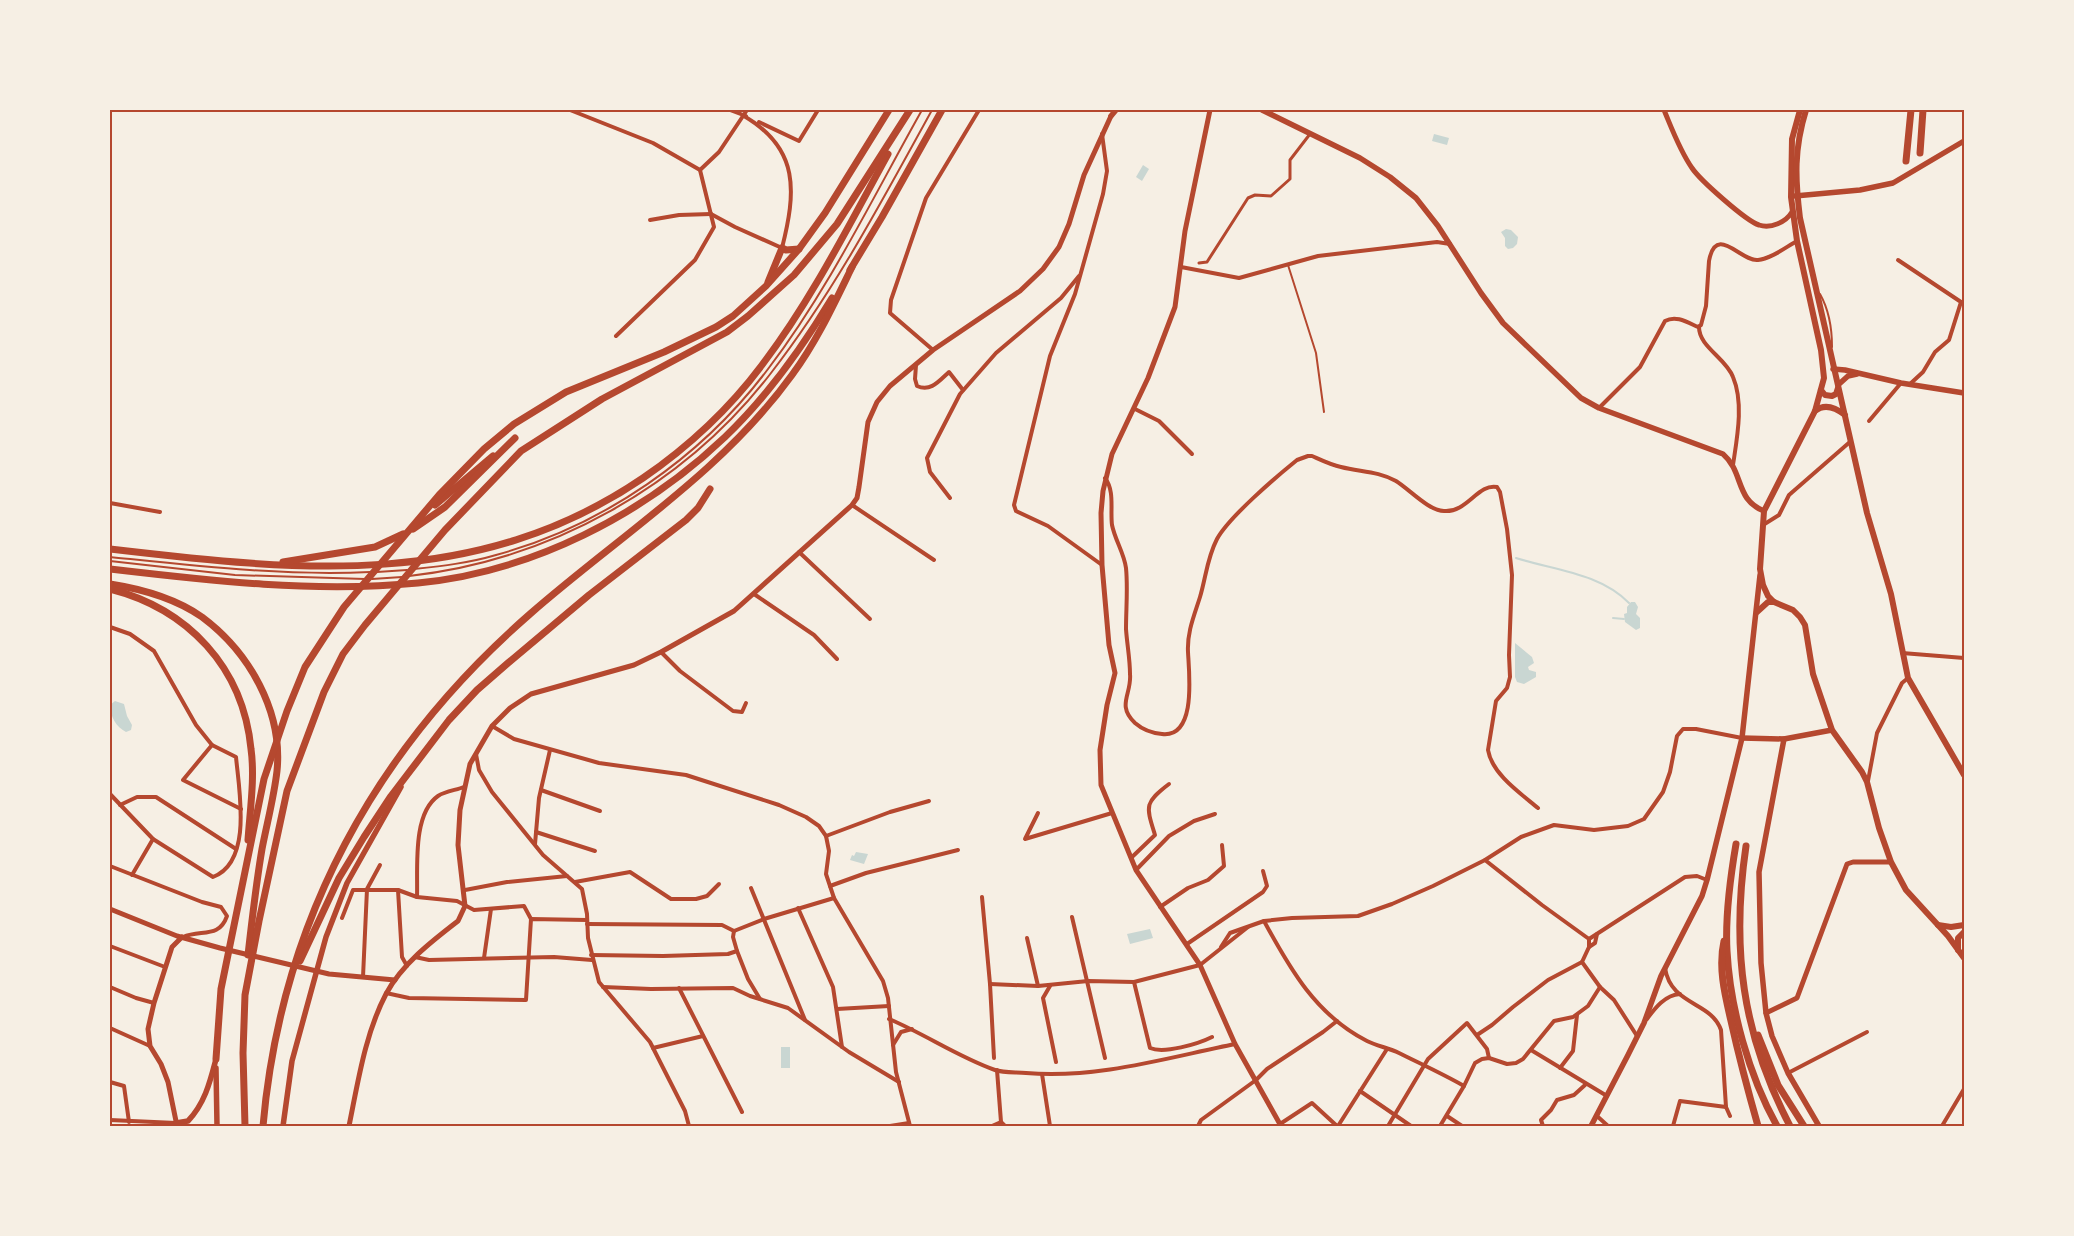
<svg xmlns="http://www.w3.org/2000/svg" width="2074" height="1236" font-family="Commissioner,sans-serif">
  <style>
    .water { fill: #c9d6d2 }
    .lines { fill: none; stroke-linecap: round; stroke-linejoin: round }
    .stream { stroke: #c9d6d2; stroke-width: 2 }
    .service { stroke: #b5482f; stroke-width: 2 }
    .pedestrian { stroke: #b5482f; stroke-width: 3 }
    .minor { stroke: #b5482f; stroke-width: 4 }
    .tertiary { stroke: #b5482f; stroke-width: 5 }
    .secondary { stroke: #b5482f; stroke-width: 5.5 }
    .primary { stroke: #b5482f; stroke-width: 6 }
    .trunk { stroke: #b5482f; stroke-width: 7 }
    .neatline { fill: none; stroke: #b5482f; stroke-width: 2 }
  </style>
  <rect width="100%" height="100%" fill="#f6efe4"/>
  <g class="water">
    <polygon points="1434,134 1449,138 1447,145 1432,141"/>
    <polygon points="1143,165 1149,169 1142,181 1136,177"/>
    <polygon points="1506,229 1511,230 1518,237 1517,244 1513,248 1508,249 1505,246 1505,238 1501,232"/>
    <polygon points="1631,602 1635,602 1638,607 1636,614 1640,618 1640,628 1636,630 1625,622 1624,614 1627,613 1627,607"/>
    <polygon points="1515,643 1532,657 1534,663 1528,667 1529,670 1536,672 1536,677 1524,684 1517,682 1515,677"/>
    <path d="M115,701L124,704L127,716L132,725L131,730L126,732C116,727 110,716 110,705Z"/>
    <polygon points="856,852 868,854 864,864 850,860 852,855 854,856"/>
    <polygon points="1150,929 1153,938 1130,944 1127,934"/>
    <rect x="781" y="1047" width="9" height="21"/>
  </g>
  <g class="lines">
    <g class="stream">
      <path d="M1516,558C1554,570 1600,573 1629,603"/>
      <polyline points="1613,618 1624,619"/>
    </g>
    <g class="service">
      <polyline points="1288,265 1316,353 1324,412"/>
      <path d="M1820,294C1829,310 1832,328 1832,347"/>
      <path d="M110,557C197,566 282,576 370,572"/>
      <polyline points="110,561 235,575 365,579"/>
      <path d="M414,569C442,566 469,563 496,555C603,526 702,457 768,369C829,289 873,197 922,110"/>
      <polyline points="377,572 407,570"/>
      <path d="M409,576C551,560 684,486 771,373C834,292 883,199 932,110"/>
      <polyline points="372,579 402,577"/>
    </g>
    <polyline class="pedestrian" points="1199,263 1207,262 1248,198 1255,195 1271,196 1290,179 1290,160 1310,134"/>
    <g class="minor">
      <polyline points="570,110 653,143 700,170 714,227 695,260 616,336"/>
      <polyline points="730,110 746,116"/>
      <polyline points="759,122 799,141 818,110"/>
      <polyline points="700,170 719,152 747,110"/>
      <path d="M711,214L735,227L782,248C796,192 800,149 744,116"/>
      <polyline points="650,220 679,215 711,214"/>
      <polyline points="1898,260 1961,302 1949,340 1935,352 1923,372 1910,384"/>
      <polyline points="1181,267 1239,278 1318,256 1437,242 1450,244"/>
      <path d="M1699,327C1699,347 1726,358 1733,377C1744,403 1737,438 1733,465"/>
      <polyline points="933,350 890,313 891,300 926,198 979,110"/>
      <path d="M916,365L915,379L917,386C931,392 939,381 949,372L963,390"/>
      <path d="M1599,408L1640,367L1665,321C1676,315 1687,322 1698,327L1701,325L1706,306L1709,261C1716,223 1741,262 1758,260C1771,259 1786,247 1797,241"/>
      <polyline points="1135,409 1159,421 1192,454"/>
      <polyline points="1869,421 1901,383"/>
      <path d="M1105,478C1115,491 1110,510 1112,525C1115,540 1124,553 1126,568C1128,588 1126,609 1126,629C1127,644 1130,659 1130,674C1132,694 1116,705 1135,723C1143,730 1151,733 1162,734C1197,738 1189,673 1188,652C1187,632 1194,616 1200,597C1206,577 1207,558 1217,539C1229,517 1276,477 1297,460L1308,456H1312C1321,460 1331,465 1341,467C1360,472 1378,471 1396,481C1409,489 1429,511 1444,511C1467,513 1478,483 1497,487L1500,492L1507,529L1512,575L1509,655L1510,677L1507,688L1496,701L1488,750C1492,774 1520,793 1538,808"/>
      <polyline points="950,498 930,472 927,458 960,394 996,353 1061,298 1079,276"/>
      <polyline points="110,503 160,512"/>
      <polyline points="852,505 934,560"/>
      <polyline points="1763,525 1779,515 1789,495 1851,441"/>
      <polyline points="799,552 870,619"/>
      <polyline points="1102,565 1048,526 1016,511 1014,505 1050,356 1075,294 1103,194 1107,171 1102,134"/>
      <polyline points="754,594 814,635 837,659"/>
      <path d="M110,627L130,634L154,651L196,725L212,745L236,757C239,790 253,862 213,877L153,839L110,794"/>
      <polyline points="661,652 680,671 733,711 742,712 746,703"/>
      <polyline points="1902,653 1964,658"/>
      <polyline points="492,726 514,739 599,763 686,775 779,805 806,817 819,826 826,836 829,851 826,874 834,898 883,981 888,998 896,1072 910,1126"/>
      <polyline points="212,745 183,780 241,809"/>
      <polyline points="476,754 479,770 492,792 543,855 582,889 587,914 588,938 599,982 650,1042 685,1111 689,1126"/>
      <polyline points="1868,781 1877,733 1902,683 1908,678"/>
      <polyline points="541,790 600,811"/>
      <polyline points="120,805 137,797 156,797 236,849"/>
      <polyline points="1038,813 1025,839 1112,813"/>
      <polyline points="536,832 595,851"/>
      <polyline points="826,836 890,812 929,801"/>
      <polyline points="535,844 539,798 550,750"/>
      <path d="M1131,858L1155,835C1146,806 1144,803 1169,784"/>
      <polyline points="1485,860 1542,905 1589,939"/>
      <path d="M110,866L202,902L221,907L227,916C219,939 201,929 183,937"/>
      <polyline points="1136,870 1169,836 1194,821 1215,814"/>
      <polyline points="132,875 153,839"/>
      <polyline points="575,882 630,872 671,899 696,899 707,896 719,884"/>
      <polyline points="830,886 866,873 958,850"/>
      <polyline points="751,888 805,1020"/>
      <polyline points="398,890 402,957 407,966"/>
      <polyline points="465,890 507,882 567,876"/>
      <path d="M417,897C418,869 412,814 438,796C445,791 457,790 464,787"/>
      <polyline points="982,897 990,984 994,1058"/>
      <polyline points="1160,907 1188,888 1208,880 1224,866 1222,845"/>
      <polyline points="798,908 833,987 842,1047"/>
      <polyline points="1072,917 1105,1058"/>
      <polyline points="342,918 353,890 398,890 417,897 457,901 474,910 524,906 531,919"/>
      <path d="M1264,921C1290,969 1316,1015 1367,1041C1377,1046 1389,1048 1399,1053C1421,1064 1443,1074 1464,1086"/>
      <polyline points="587,924 722,925 734,931"/>
      <polyline points="1027,938 1038,986"/>
      <polyline points="1589,939 1685,877 1697,876 1707,880"/>
      <polyline points="1589,939 1589,947 1582,962 1600,987 1614,1000 1637,1036"/>
      <polyline points="1187,944 1263,892 1267,886 1263,871"/>
      <polyline points="110,946 165,967"/>
      <polyline points="1221,947 1230,933 1264,921 1292,918 1358,916 1392,904 1433,886 1485,860 1521,837 1554,825 1594,830 1628,826 1644,819 1663,792 1670,772 1677,736 1683,729 1696,729 1742,738"/>
      <polyline points="1589,947 1595,943 1597,934"/>
      <polyline points="737,951 748,979 760,999"/>
      <polyline points="591,955 663,956 728,954 737,951 733,937 734,931 764,919 834,898"/>
      <polyline points="415,957 429,960 554,957 592,960"/>
      <polyline points="484,958 491,909"/>
      <path d="M1665,968C1671,1006 1711,1001 1721,1030L1726,1107L1730,1116"/>
      <polyline points="363,977 367,889 380,865"/>
      <path d="M1134,982L1150,1048C1164,1054 1198,1044 1212,1037"/>
      <polyline points="990,984 1038,986 1088,981 1134,982 1200,965 1248,927"/>
      <polyline points="1050,986 1043,998 1056,1062"/>
      <polyline points="110,987 136,998 154,1003"/>
      <polyline points="603,987 651,989 733,988 750,996 788,1008 849,1052 899,1082"/>
      <polyline points="679,988 742,1112"/>
      <polyline points="386,993 409,998 526,1000 531,919 587,920"/>
      <polyline points="837,1009 889,1006"/>
      <path d="M889,1019C925,1034 958,1057 995,1070C1004,1073 1016,1072 1026,1073C1097,1079 1166,1058 1235,1044"/>
      <path d="M1647,1019C1655,1008 1665,995 1680,994"/>
      <polyline points="110,1028 150,1046"/>
      <polyline points="1477,1035 1492,1025 1513,1007 1548,980 1582,962"/>
      <polyline points="893,1045 901,1032 912,1029"/>
      <polyline points="653,1048 703,1036"/>
      <polyline points="1531,1050 1607,1096"/>
      <polyline points="1560,1068 1573,1051 1577,1015"/>
      <polyline points="997,1070 1001,1122 1005,1126"/>
      <polyline points="1788,1073 1867,1032"/>
      <polyline points="1042,1074 1050,1126"/>
      <polyline points="110,1082 124,1086 129,1122"/>
      <polyline points="1360,1091 1411,1126"/>
      <polyline points="1447,1116 1462,1126"/>
      <polyline points="1597,1116 1608,1126"/>
      <polyline points="110,1120 176,1123"/>
      <polyline points="1280,1124 1312,1103 1337,1126"/>
      <polyline points="890,1126 909,1123"/>
      <polyline points="992,1126 1001,1122"/>
      <polyline points="1198,1126 1201,1120 1256,1080 1267,1069 1323,1032 1337,1021"/>
      <polyline points="1338,1126 1387,1049"/>
      <polyline points="1388,1126 1428,1059 1467,1023 1487,1049 1489,1058"/>
      <polyline points="1440,1126 1464,1086 1475,1063 1482,1059 1489,1058 1507,1064 1516,1063 1523,1059 1554,1021 1573,1017 1588,1006 1600,987"/>
      <polyline points="1543,1126 1541,1120 1551,1110 1557,1100 1574,1095 1585,1085"/>
      <polyline points="1673,1126 1680,1101 1726,1107"/>
      <polyline points="1942,1126 1964,1089"/>
    </g>
    <g class="tertiary">
      <polyline points="1210,110 1185,231 1175,307 1148,378 1112,454 1103,491 1101,513 1102,565 1109,645 1115,673 1107,705 1100,750 1101,785 1136,870 1200,965 1235,1044 1281,1126"/>
      <path d="M1664,110C1672,129 1680,151 1692,168C1700,180 1746,221 1759,225C1771,229 1786,222 1792,212"/>
      <polyline points="110,909 177,936 220,948 329,974 395,980"/>
      <polyline points="1766,1013 1797,998 1847,864 1853,862 1891,862"/>
      <polyline points="177,1126 168,1082 161,1064 150,1046 148,1029 154,1003 172,947 182,937"/>
      <path d="M349,1126C358,1082 365,1034 386,994C402,964 432,941 458,921L465,906L458,845L460,810L470,764L492,726L510,708L531,694L634,665L661,652L734,611L852,505L857,498L859,487L868,422L877,402L890,386L933,350L1020,291L1043,269L1059,247L1069,224L1084,175L1111,116"/>
    </g>
    <g class="secondary">
      <path d="M1262,110L1360,158L1390,177L1416,198L1438,226L1481,293L1503,323L1581,398L1599,408L1723,454C1744,472 1735,500 1764,511"/>
      <polyline points="1111,116 1116,110"/>
      <polyline points="1795,196 1860,190 1893,183 1964,141"/>
      <polyline points="1833,369 1845,370 1901,383 1964,393"/>
      <polyline points="1838,385 1848,376 1857,374"/>
      <polyline points="1742,738 1784,739 1832,730"/>
      <polyline points="1784,739 1759,872 1761,963 1766,1013 1772,1036 1788,1073 1819,1126"/>
      <polyline points="216,1068 217,1126"/>
      <path d="M176,1123L188,1121C205,1103 210,1082 216,1059"/>
      <polyline points="283,1126 292,1061 326,937 347,883 401,787"/>
      <polyline points="1591,1126 1628,1055 1644,1023 1661,976 1702,896 1707,880 1742,738 1760,575"/>
    </g>
    <g class="primary">
      <polyline points="1800,110 1792,139 1791,197 1797,241 1821,350 1824,378 1815,411 1764,511 1760,569 1763,585 1768,596 1774,602 1793,610 1800,617 1805,625 1813,674 1832,730 1862,772 1867,782 1879,828 1891,862 1906,890 1948,936 1964,958"/>
      <path d="M1806,110C1794,149 1795,178 1800,218L1867,513L1891,594L1908,678L1964,775"/>
      <polyline points="1821,390 1825,395 1832,396 1836,394 1838,388"/>
      <path d="M1815,411C1825,403 1836,408 1845,415"/>
      <polyline points="1757,612 1768,602 1774,602"/>
      <polyline points="1938,925 1951,927 1964,925"/>
      <polyline points="1958,950 1958,938 1964,932"/>
    </g>
    <g class="trunk">
      <polyline points="1920,153 1923,110"/>
      <polyline points="1906,161 1911,110"/>
      <polyline points="850,270 882,217 942,110"/>
      <polyline points="768,282 782,248 786,250 799,249"/>
      <polyline points="435,505 493,456"/>
      <polyline points="413,529 445,507 515,438"/>
      <path d="M110,549C298,571 477,591 643,478C688,447 729,409 762,365C811,301 849,225 888,154"/>
      <polyline points="283,562 375,547 403,534"/>
      <path d="M110,569C212,581 315,593 418,583C532,572 643,515 725,437C768,396 802,348 832,298"/>
      <path d="M110,584C142,589 175,598 202,617C249,652 283,711 277,771C274,797 267,823 262,849C256,884 252,920 248,955"/>
      <path d="M110,589C188,609 243,667 251,749C255,778 250,810 248,840"/>
      <path d="M1736,844C1730,879 1725,915 1727,951C1730,1008 1749,1076 1777,1126"/>
      <path d="M1746,846C1731,948 1742,1034 1790,1126"/>
      <path d="M1724,941C1718,968 1725,995 1731,1021C1739,1057 1748,1091 1758,1126"/>
      <polyline points="300,961 339,878 364,837 391,796 449,720 477,690 508,663 589,595 686,520 698,508 710,489"/>
      <polyline points="1758,1035 1778,1085 1804,1126"/>
      <polyline points="216,1059 221,989 264,779 287,711 305,667 344,607 439,495 484,449 514,424 566,392 664,352 716,327 733,316 766,286 799,249 825,213 889,110"/>
      <polyline points="245,1126 243,1053 245,995 259,921 287,791 324,692 343,654 365,625 445,530 521,451 602,399 727,332 748,316 794,275 837,224 910,110"/>
      <path d="M263,1126C281,921 375,749 530,614C619,536 722,472 792,375C817,341 834,304 852,267"/>
    </g>
  </g>
  <rect width="2074" height="1236" fill="none" stroke="#f6efe4" stroke-width="222"/>
  <rect x="111" y="111" width="1852" height="1014" class="neatline"/>
</svg>
